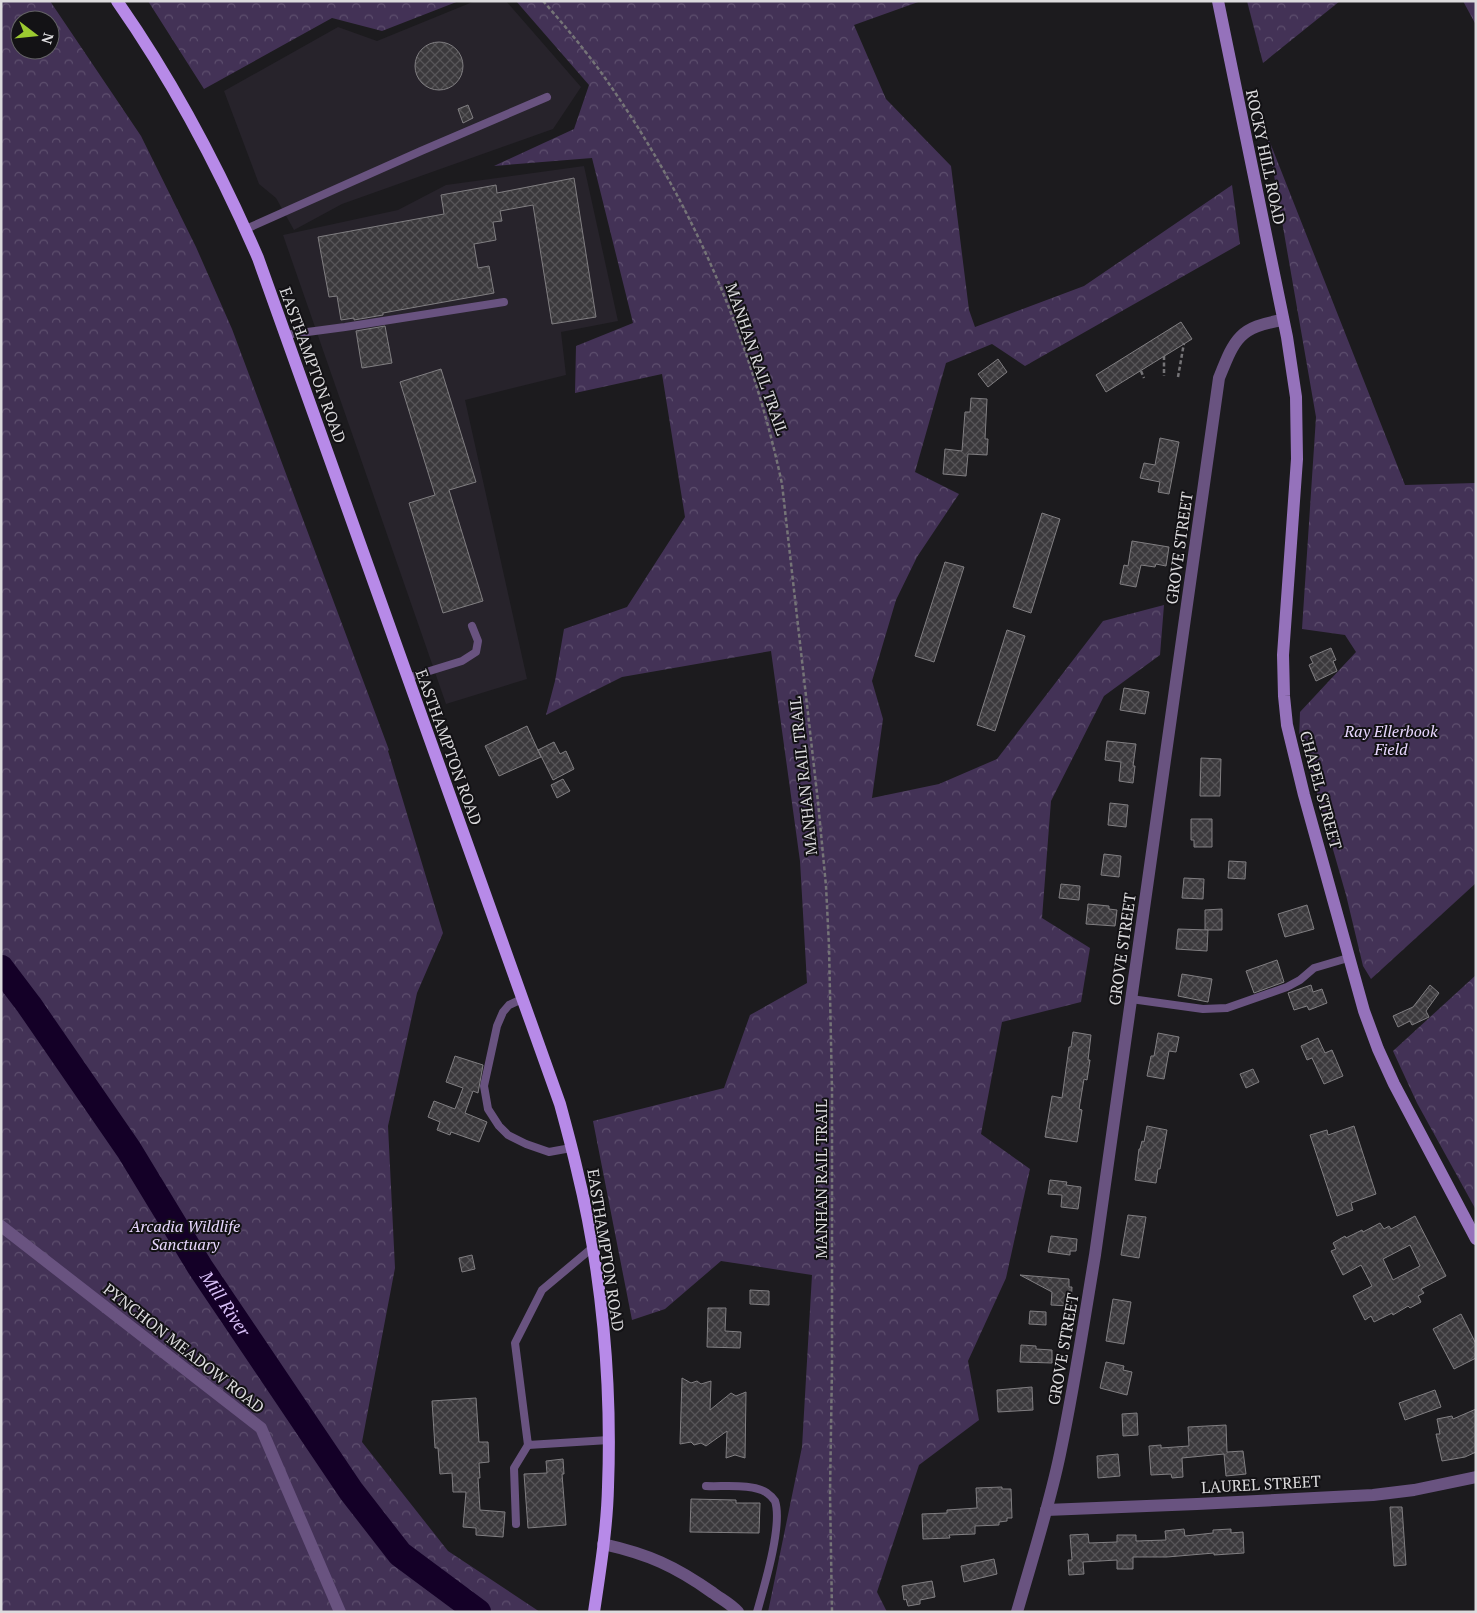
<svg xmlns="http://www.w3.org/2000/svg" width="1477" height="1613" font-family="'PT Serif',serif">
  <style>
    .built { fill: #27232b }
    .forest { fill: url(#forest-crowns); fill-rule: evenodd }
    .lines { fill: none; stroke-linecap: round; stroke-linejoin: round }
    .river { stroke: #140027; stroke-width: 26 }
    .building { fill: url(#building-cross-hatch); stroke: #807e81; fill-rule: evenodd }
    .path { stroke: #757477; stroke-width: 2.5; stroke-dasharray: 4 2.5; stroke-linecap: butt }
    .lane { stroke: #695380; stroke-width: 8 }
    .street { stroke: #695380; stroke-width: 12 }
    .secondary { stroke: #9572bb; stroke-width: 12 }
    .primary { stroke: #b78ae8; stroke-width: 12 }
    .labels { text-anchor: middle; stroke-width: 4; stroke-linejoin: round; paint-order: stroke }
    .street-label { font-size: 16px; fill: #dcdbdd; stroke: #131215 }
    .park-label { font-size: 16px; font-style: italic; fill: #e9d8ff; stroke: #131215 }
    .water-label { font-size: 18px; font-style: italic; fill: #d8bff7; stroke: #131215 }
  </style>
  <defs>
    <pattern id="forest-crowns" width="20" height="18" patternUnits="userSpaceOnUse" patternTransform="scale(1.25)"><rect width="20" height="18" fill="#433256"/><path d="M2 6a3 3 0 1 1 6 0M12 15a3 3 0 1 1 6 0" fill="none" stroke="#5e4f6e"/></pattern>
    <pattern id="building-cross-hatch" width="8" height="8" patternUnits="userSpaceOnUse" patternTransform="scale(1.25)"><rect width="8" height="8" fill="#3b393c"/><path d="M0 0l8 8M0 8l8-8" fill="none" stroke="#575558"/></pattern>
  </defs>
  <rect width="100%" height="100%" fill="#1c1b1e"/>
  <g class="built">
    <polygon points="475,1 506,1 581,87 553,129 342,204 294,230 276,198 259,184 224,91 338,27 377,41"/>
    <polygon points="584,166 618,321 561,332 566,375 465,400 527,679 446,704 283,235 398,210 446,185"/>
  </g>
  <g class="forest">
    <path d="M1,1H50L141,136L196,247L232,329L389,750L388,751L443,933L417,993L388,1126L395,1268L362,1442L448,1551L540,1612H1ZM20,20H50V50H20Z"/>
    <polygon points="148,1 459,1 382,31 332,18 204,89"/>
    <polygon points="516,1 921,1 854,25 886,99 951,166 969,310 975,327 1084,286 1232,185 1240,244 1025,366 992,344 946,363 915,472 959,494 917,557 896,600 872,681 883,719 872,798 939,784 997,759 1103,621 1164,605 1160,655 1104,696 1051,801 1042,918 1090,948 1081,1002 1002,1022 981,1134 1030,1169 1006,1278 968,1361 979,1420 919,1465 877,1592 887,1612 768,1612 802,1447 812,1275 721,1261 665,1309 632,1320 593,1121 724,1088 750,1015 807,983 800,861 771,651 622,677 546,715 555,681 564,629 627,607 685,517 662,374 575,393 576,346 633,323 592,158 494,166 574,129 589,85"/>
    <polygon points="1247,1 1340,1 1263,63"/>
    <polygon points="1463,1 1476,1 1476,25"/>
    <polygon points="1267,135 1405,485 1476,483 1476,883 1371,979 1363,966 1346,895 1310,769 1299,738 1300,712 1356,652 1345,635 1302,629 1316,417"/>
    <polygon points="1476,975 1476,1210 1417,1103 1393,1051"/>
  </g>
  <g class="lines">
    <path class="river" id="s1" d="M1,968L29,1005L129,1150L200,1267L351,1491L400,1554L478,1612"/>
  </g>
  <g class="building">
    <circle cx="439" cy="66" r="24"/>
    <polygon points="468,105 473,118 463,123 458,109"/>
    <polygon points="574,178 596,317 552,324 533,205 500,211 502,221 493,222 496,240 474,244 478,268 489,266 494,293 383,313 383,315 354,320 354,318 341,320 337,296 329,297 318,237 444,214 441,195 496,185 497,193"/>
    <polygon points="1181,322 1192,339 1106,392 1096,375"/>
    <polygon points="385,326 392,363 362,368 356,331"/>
    <polygon points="998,359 1007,372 988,387 978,374"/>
    <polygon points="441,369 476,482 449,490 483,601 443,613 409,503 435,495 400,382"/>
    <polygon points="971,398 987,399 985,439 988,439 987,455 968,454 966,476 943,474 945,449 962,451 965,412 970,412"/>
    <polygon points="1160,438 1179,442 1169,494 1158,492 1160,482 1140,478 1144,463 1155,465"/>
    <polygon points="1042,513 1060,519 1031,613 1013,607"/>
    <polygon points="1132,541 1169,547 1166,566 1156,564 1155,567 1141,565 1136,587 1120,584 1124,565 1128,566"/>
    <polygon points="945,562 964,567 934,662 915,656"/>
    <polygon points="1007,630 1025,636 995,731 977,725"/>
    <polygon points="1331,648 1336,660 1333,661 1337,671 1316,681 1309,665 1313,663 1310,657"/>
    <polygon points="1124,688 1149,692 1145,714 1120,710"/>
    <polygon points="527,726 541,757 499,776 485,746"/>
    <polygon points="1107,741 1136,744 1133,766 1135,766 1133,783 1119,781 1121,762 1105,760"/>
    <polygon points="554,742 560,754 566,751 574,769 553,780 538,750"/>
    <polygon points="1201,758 1221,759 1220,796 1200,796"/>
    <polygon points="563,779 570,791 557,798 551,785"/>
    <polygon points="1110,803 1128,805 1126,827 1108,825"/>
    <polygon points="1191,819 1212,819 1212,847 1194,847 1194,840 1191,840"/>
    <polygon points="1104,854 1121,856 1119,877 1101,875"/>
    <polygon points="1229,861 1246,862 1245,879 1228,878"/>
    <polygon points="1184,878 1204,879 1203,899 1182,898"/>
    <polygon points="1061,884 1080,886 1079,900 1059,898"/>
    <polygon points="1088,904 1109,906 1109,909 1117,910 1115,926 1086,924"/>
    <polygon points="1307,905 1314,929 1285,937 1278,914"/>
    <polygon points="1222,909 1222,930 1205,930 1205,910"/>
    <polygon points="1178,929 1208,930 1207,951 1176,949"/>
    <polygon points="1277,960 1284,982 1254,993 1246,971"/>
    <polygon points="1182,974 1212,979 1208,1002 1178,996"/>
    <polygon points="1311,985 1313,992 1322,989 1327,1003 1309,1010 1307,1006 1294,1010 1288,993"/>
    <polygon points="1430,985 1439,993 1426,1011 1429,1017 1412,1025 1410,1021 1398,1027 1393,1016 1413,1007"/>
    <polygon points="1073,1032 1091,1035 1088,1060 1090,1060 1087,1080 1084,1079 1079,1109 1082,1110 1077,1142 1045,1137 1052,1096 1062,1098 1069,1047 1071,1047"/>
    <polygon points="1158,1033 1179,1037 1176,1052 1169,1051 1164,1079 1147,1076 1151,1056 1154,1056"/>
    <polygon points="1318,1038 1325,1053 1332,1050 1343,1076 1324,1084 1312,1058 1307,1060 1301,1046"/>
    <polygon points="455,1056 483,1065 478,1093 473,1091 465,1113 487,1122 479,1142 451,1132 450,1135 437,1130 440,1122 428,1117 434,1101 455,1109 463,1088 446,1082"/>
    <polygon points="1253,1069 1259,1082 1246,1088 1240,1074"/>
    <polygon points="1147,1126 1167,1130 1160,1169 1158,1169 1156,1183 1135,1180 1139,1149 1140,1149 1142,1141 1144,1142"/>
    <polygon points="1354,1126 1376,1194 1351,1203 1353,1210 1337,1216 1310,1135 1327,1130 1328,1135"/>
    <polygon points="1050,1180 1067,1182 1066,1185 1081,1187 1078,1209 1061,1207 1062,1195 1048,1194"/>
    <polygon points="1128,1215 1146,1217 1139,1258 1121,1255"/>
    <path d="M1415,1216L1446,1276L1421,1289L1424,1293L1418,1296L1421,1302L1410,1308L1408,1306L1393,1315L1392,1313L1374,1322L1371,1316L1365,1320L1353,1296L1372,1286L1361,1265L1343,1275L1331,1251L1336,1249L1333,1243L1345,1236L1346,1238L1362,1230L1363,1232L1380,1223L1384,1229L1389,1226L1391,1229ZM1410,1245L1420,1266L1393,1280L1383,1259Z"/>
    <polygon points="1051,1236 1077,1239 1076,1251 1070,1251 1070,1255 1048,1252"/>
    <polygon points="472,1255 475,1269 462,1272 459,1258"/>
    <polygon points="1020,1275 1069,1279 1069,1287 1072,1287 1071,1306 1051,1305 1052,1292"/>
    <polygon points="750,1290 769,1291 769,1305 750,1304"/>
    <polygon points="1113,1299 1131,1302 1124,1344 1106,1341"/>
    <polygon points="708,1308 726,1308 725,1331 741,1332 740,1348 707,1347"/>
    <polygon points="1030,1311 1046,1312 1046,1325 1029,1324"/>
    <polygon points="1461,1314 1476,1344 1476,1358 1454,1369 1433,1329"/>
    <polygon points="1021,1345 1036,1346 1036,1349 1052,1350 1052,1363 1020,1362"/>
    <polygon points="1106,1362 1124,1366 1123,1370 1132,1372 1127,1395 1100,1388"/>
    <polygon points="682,1378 691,1383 697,1381 701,1384 711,1381 710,1410 731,1393 736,1396 746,1392 745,1458 735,1455 726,1458 727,1431 706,1446 701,1443 694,1445 691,1442 680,1444"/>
    <polygon points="1032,1387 1033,1410 998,1412 997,1390"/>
    <polygon points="1435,1390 1441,1407 1405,1420 1399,1403"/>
    <polygon points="476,1398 479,1442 488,1442 489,1462 479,1463 480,1478 478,1478 480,1510 505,1512 503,1537 476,1535 476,1528 463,1527 466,1492 453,1492 452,1473 440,1474 438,1448 435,1448 432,1401"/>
    <polygon points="1476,1409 1476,1452 1465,1457 1442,1461 1436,1434 1440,1434 1437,1419 1452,1416 1453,1419"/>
    <polygon points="1137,1413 1138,1435 1123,1436 1122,1414"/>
    <polygon points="1226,1425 1227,1452 1243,1451 1246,1474 1226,1476 1224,1454 1182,1458 1183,1477 1172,1478 1171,1474 1151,1475 1149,1446 1161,1445 1161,1448 1189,1446 1188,1427"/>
    <polygon points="1118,1454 1120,1476 1098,1478 1097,1456"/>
    <polygon points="563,1459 564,1474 562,1474 566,1525 528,1528 524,1474 547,1473 546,1461"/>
    <polygon points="1002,1487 1002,1489 1011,1489 1012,1518 1007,1518 1007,1521 999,1522 999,1525 975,1526 975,1534 949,1535 950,1538 923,1539 922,1514 947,1513 947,1510 977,1508 976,1488"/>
    <polygon points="691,1499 736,1500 736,1503 760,1503 759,1533 690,1532"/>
    <polygon points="1390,1507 1402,1507 1406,1565 1394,1566"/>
    <polygon points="1184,1529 1185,1536 1213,1533 1213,1530 1231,1529 1231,1533 1243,1532 1244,1553 1214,1555 1214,1553 1167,1557 1133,1557 1133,1569 1117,1569 1117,1560 1083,1562 1084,1574 1069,1575 1068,1560 1072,1560 1070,1535 1088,1534 1089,1543 1117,1542 1117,1535 1136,1535 1136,1541 1166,1540 1165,1531"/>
    <polygon points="994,1559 997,1574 964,1582 961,1566"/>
    <polygon points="932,1581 935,1597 920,1600 920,1604 908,1606 906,1599 904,1600 902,1586"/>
  </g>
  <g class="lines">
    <g class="path">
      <path d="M543,1C565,26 586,51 605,78C691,200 751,338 782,484L818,802L826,886L829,946L832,1090V1367L830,1493L832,1612"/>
      <polyline points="1164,356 1164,376"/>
      <polyline points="1141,371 1144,378"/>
      <polyline points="1178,377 1184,343"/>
    </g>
    <g class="lane">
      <polyline points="246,229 421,151 547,97"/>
      <polyline points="285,335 345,327 504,302"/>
      <polyline points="407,678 462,661 476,652 478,641 472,626"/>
      <polyline points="522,999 509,1005 503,1012 497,1026 484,1086 488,1109 499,1126 508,1135 526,1144 549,1152 571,1148"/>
      <polyline points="1131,999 1203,1009 1227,1008 1287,987 1300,980 1314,968 1348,958"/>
      <polyline points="592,1248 542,1290 515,1343 528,1445 609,1440"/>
      <path d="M706,1486C722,1487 754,1483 767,1493C770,1495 773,1498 775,1501C783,1525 764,1587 757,1612"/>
      <polyline points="516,1524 514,1468 528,1445"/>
    </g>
    <g class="street">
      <polyline points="1,1226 261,1428 340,1612"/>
      <polyline points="1046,1510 1197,1504 1373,1495 1414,1490 1476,1477"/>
      <path d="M603,1544C648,1554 675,1566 713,1593C721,1599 731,1604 738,1612"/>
      <path d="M1017,1612C1032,1559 1049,1507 1060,1454C1074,1388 1084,1321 1095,1255L1219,378C1235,338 1239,327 1283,320"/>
    </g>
    <polyline class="secondary" points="1218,1 1287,337 1296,397 1297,459 1283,655 1284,696 1287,725 1304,795 1364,1011 1378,1049 1394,1084 1476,1239"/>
    <path class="primary" d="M117,1C173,81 219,168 258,258L560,1104C566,1126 572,1148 577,1170C602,1271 612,1383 608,1487C607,1529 600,1571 594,1612"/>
  </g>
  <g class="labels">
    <g class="street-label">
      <text transform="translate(1266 157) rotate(78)" y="6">ROCKY HILL ROAD</text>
      <text transform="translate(757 359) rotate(71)" y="6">MANHAN RAIL TRAIL</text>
      <text transform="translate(313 365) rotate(70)" y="6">EASTHAMPTON ROAD</text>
      <text transform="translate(1179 548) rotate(-82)" y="6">GROVE STREET</text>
      <text transform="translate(449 747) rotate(70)" y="6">EASTHAMPTON ROAD</text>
      <text transform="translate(803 776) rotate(-96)" y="6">MANHAN RAIL TRAIL</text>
      <text transform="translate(1321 790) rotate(75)" y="6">CHAPEL STREET</text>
      <text transform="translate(1122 949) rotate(-82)" y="6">GROVE STREET</text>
      <text transform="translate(821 1179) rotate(-90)" y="6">MANHAN RAIL TRAIL</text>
      <text transform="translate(606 1250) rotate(81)" y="6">EASTHAMPTON ROAD</text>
      <text transform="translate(184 1348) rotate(38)" y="6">PYNCHON MEADOW ROAD</text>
      <text transform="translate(1063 1349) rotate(-80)" y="6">GROVE STREET</text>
      <text transform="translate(1261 1484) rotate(-3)" y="6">LAUREL STREET</text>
    </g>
    <g class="park-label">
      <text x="1391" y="737">Ray Ellerbook<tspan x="1391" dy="18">Field</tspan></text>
      <text x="185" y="1232">Arcadia Wildlife<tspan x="185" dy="18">Sanctuary</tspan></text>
    </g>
    <g class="water-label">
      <text dy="6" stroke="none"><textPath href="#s1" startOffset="404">Mill River</textPath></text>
    </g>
  </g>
  <rect width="1477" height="1613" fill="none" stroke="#dcdbdd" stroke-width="5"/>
  <g transform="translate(35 35) rotate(106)"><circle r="24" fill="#131215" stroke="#636265"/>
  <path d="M0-4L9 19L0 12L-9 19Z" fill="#9cca31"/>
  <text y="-8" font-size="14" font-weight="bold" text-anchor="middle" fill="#dcdbdd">N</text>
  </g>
</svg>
